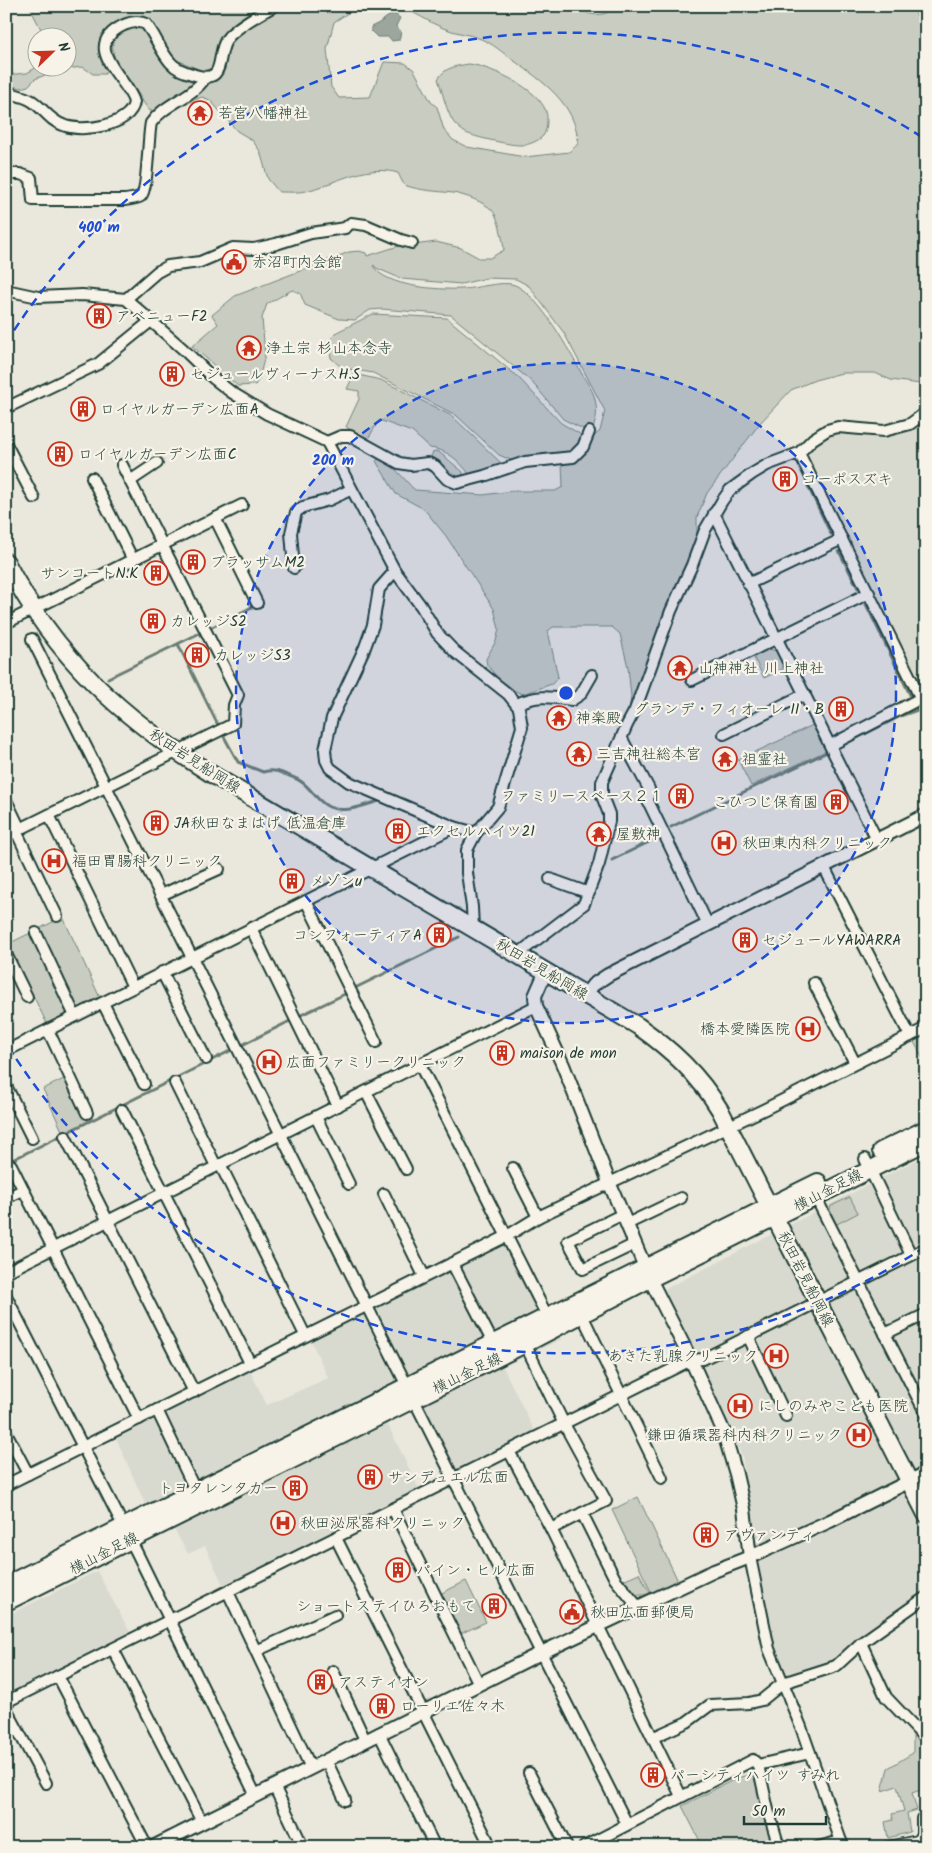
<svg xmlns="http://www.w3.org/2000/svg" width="932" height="1853" font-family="Kalam,'Klee One',sans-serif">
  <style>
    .built { fill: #d9dacf }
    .green { fill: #c8ccc1; stroke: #74847a }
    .water { fill: #9ca69c; stroke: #6a7c72 }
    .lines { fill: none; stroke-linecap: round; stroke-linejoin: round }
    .stream { stroke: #6a7c72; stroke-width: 3 }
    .minor-casing { stroke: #1f3d34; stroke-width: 14 }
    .tertiary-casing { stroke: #1f3d34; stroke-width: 16 }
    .primary-casing { stroke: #1f3d34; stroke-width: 20 }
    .minor { stroke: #f7f3e8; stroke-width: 10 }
    .tertiary { stroke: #f7f3e8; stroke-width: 12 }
    .primary { stroke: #f7f3e8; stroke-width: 16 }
    .ring { fill: none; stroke: #1d4ed8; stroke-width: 2.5; stroke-dasharray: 9 6 }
    .labels { text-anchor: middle; stroke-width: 4.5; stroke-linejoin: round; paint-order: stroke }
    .poi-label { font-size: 15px; fill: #1f3d34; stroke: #f7f3e8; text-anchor: start }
    .street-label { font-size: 15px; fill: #1f3d34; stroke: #f7f3e8 }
    .centre { fill: #1d4ed8; stroke: #f7f3e8; stroke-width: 2.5 }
    .ring-label { font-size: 15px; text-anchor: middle; font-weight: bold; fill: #1d4ed8; stroke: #f7f3e8; stroke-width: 4.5; stroke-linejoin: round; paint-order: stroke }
  </style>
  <rect width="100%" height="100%" fill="#eae8dd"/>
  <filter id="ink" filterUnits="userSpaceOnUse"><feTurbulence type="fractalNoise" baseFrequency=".02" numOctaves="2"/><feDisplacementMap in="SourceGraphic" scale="10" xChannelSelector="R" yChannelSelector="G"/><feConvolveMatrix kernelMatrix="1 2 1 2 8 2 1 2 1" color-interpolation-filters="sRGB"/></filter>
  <g filter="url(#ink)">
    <g class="built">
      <polygon points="926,421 926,692 925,692 807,453 817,441 830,435 849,434 890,437"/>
      <polygon points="926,1155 926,1591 860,1638 831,1664 785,1676 771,1637 742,1456 663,1290"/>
      <polygon points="514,1237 562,1339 503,1367 536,1434 457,1476 423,1406 387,1423 421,1493 225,1589 205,1546 188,1554 175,1531 146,1506 115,1436 250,1371 267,1405 328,1378 308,1334"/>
      <polygon points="97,1571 132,1636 6,1699 6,1616"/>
    </g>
    <g class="green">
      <path d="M29,6H268L220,46L212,68L203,71L172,58L150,20C139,16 124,16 114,25C110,28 107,34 104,38L109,68L105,74H93L83,67L58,70L35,79L28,86L21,88L6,85V75L27,73L37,67L68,68V38L45,37Z"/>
      <path d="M285,6H359L334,22L327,49L331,87L339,98L370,97L384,62L405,63L414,70L431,102L437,107L444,130L453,140L467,147L525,157L569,152L578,144C577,104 542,81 513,60C503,53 492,43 481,39C469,34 455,33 443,28C428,22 415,12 399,6H575C584,16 607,19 614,6H913L915,13L926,28V132L919,158L926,175V382L920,384L891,380L875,373H842L815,380L791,390L760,423L707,493L697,517V533L681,580L634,709L629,712L631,696L628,667L620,634L612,627H553L548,631L558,677L552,684L522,694L513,690L497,677L487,665L486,659L496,641L499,629L494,609L446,536L424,509L396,494L376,461L379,458C394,464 403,479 415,490L483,495L512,491H555L563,487L562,463L556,456L511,460L499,455L456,415L373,373L342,368L331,358L329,344L332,337L337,332L373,314L447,318L518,377L561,423L590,440L600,431L605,411L564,333L529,286L516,279L487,278L461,284L402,279L376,268L374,265L373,266C386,287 438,290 462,289C475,289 503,280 515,285C540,296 570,352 583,376C587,383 594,392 595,400C598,411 596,419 593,429H583L563,419L531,381L451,315L382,309L370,310L355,320L339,319L305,305L300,293L292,290L267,304L262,318L265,355L259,379L255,385L238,386L192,346L218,324L212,315L235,296L349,252L359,251L366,253L367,256L405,244L406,246L436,242L461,248L479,258H490L504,250C503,241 499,217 492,210C484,202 465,195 453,193C436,191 421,191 404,185L398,173C367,164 340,181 310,190C301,193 289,192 279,192L268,179L260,151L252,140L237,131L210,100L202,97L184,105L150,111C144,105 142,99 137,92C126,76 99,49 121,31C128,26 134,25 143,26L169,66L194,81L211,82L219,78L229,48L238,34Z"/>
      <path d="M469,64C492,67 551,93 547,121C547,126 546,132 543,136C538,141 529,145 522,145C513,146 474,137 466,133C462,131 457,126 454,123C446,111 443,93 438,79C445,67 456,66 469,64Z"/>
      <path d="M354,374L381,380L452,416L501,463L499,467L486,472L469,474C460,461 446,449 430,448L412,432L379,420L368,439L346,427L359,399V391L347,389Z"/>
      <path d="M436,451L439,452L463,472V475C448,480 439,467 431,456L433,452Z"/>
      <polygon points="768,649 777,651 785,668 764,678 753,656"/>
      <polygon points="813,725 826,751 751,786 738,760"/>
      <polygon points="63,917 101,1000 48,1026 8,944"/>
      <polygon points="926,1034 926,1065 913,1040"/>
      <polygon points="68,1077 88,1121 63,1133 43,1089"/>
      <polygon points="850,1197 858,1213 835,1225 829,1212 831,1206"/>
      <polygon points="638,1497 679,1583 653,1596 612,1510"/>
      <path d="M639,1573L650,1593C636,1599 630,1592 623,1580Z"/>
      <polygon points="466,1581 486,1622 460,1634 440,1596 442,1593"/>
      <polygon points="913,1732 926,1733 926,1788 912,1793 917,1810 907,1813 910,1832 888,1838 885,1822 893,1820 892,1814 904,1811 897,1786 882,1791 888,1768 913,1753"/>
      <polygon points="748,1775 755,1777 773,1847 703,1847 682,1806 737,1778"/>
    </g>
    <polygon class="water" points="393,13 400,18 396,26 401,32 399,40 392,41 389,37 377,37 371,31 371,27 379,23"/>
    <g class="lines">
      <g class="stream">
        <polyline points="807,484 831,534"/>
        <polyline points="839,551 858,588"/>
        <polyline points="866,604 918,711"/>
        <polyline points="210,628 254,606"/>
        <polyline points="178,644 218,725"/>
        <polyline points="108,678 202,632"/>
        <path d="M222,733L238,762L263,772C270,770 275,770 282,773C289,776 297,778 303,783C312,790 318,802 329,807C344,814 365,805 379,801"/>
        <polyline points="841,746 903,715 926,707"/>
        <polyline points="671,827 825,753"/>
        <polyline points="612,860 649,842 658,833"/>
        <polyline points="353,989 459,937"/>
        <polyline points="299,1016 345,994"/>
        <polyline points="240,1046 290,1021"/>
        <polyline points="6,1163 234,1049"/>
      </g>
      <g class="minor-casing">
        <g id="minor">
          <path d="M6,92C15,95 24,96 32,101C43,108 50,121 63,125C81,133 131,126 134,102C128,78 78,47 124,25C131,22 138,20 146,24C156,36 160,51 171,63C177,70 186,72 195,75C229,85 214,52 229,36C239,26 261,13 274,6"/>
          <path d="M6,174H20L31,178L33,200H125C130,199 137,199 141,196C148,190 148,135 151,123C165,103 192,98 205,78"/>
          <polyline points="6,290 38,297 82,295 126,299 183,349 213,378 231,392 267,414 327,442 395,571 421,606 437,633 455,652 508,694 519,708 522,727 498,807 476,833 467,850 467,873 472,907 473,928"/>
          <polyline points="126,299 157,272 168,266 200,262 233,248 254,249 276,244 311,233 345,228 351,223 366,225 401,240 412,243"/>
          <polyline points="6,408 98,364 152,320"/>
          <polyline points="327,442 341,436 350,436 399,463 411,465 428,463 435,466 447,479 457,483 484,476 525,462 573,457 583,447 589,432"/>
          <polyline points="6,444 34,498"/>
          <polyline points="799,453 921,699"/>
          <polyline points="92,478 133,560"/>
          <polyline points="130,481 157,463"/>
          <polyline points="714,513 877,840"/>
          <polyline points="215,518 257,603"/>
          <polyline points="294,568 291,533 296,512 303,507 329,500 350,490"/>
          <polyline points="395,571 379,589 373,625 365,647 332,718 325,750 326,760 330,768 349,782 454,827 476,833"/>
          <polyline points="748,584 842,539"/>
          <polyline points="6,623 242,505"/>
          <polyline points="32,639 627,1824"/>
          <polyline points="692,680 869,593"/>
          <path d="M517,704C538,694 550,697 572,700L581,694L592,675"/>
          <polyline points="724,734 805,694"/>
          <polyline points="622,739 649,789 648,801 708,925"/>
          <polyline points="831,745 925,696"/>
          <polyline points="6,800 20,829"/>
          <polyline points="49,815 133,987"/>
          <polyline points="16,831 57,916"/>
          <polyline points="6,836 233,724 234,705 238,695 122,465"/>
          <polyline points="824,867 910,1036"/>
          <polyline points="550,879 589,893"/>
          <polyline points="161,895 219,869"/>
          <polyline points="306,901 376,1042"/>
          <polyline points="251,928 338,1106"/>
          <polyline points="36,933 75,1016"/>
          <polyline points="6,954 27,997"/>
          <polyline points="518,954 584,904 599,864 609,821 609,814 602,796 602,782 627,725 635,710 671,611 692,565 705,530 722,501 730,490 752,474 767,465 799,453 813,439 827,430 838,427 884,431 910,424 926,412"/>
          <polyline points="162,972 206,1059"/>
          <polyline points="814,983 855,1063"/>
          <polyline points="103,1003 144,1084"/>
          <polyline points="48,1030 87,1113"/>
          <polyline points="6,1051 454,827"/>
          <polyline points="420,1065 549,1320"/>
          <polyline points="175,1083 216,1166"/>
          <polyline points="6,1086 32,1138"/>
          <polyline points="366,1092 406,1169"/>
          <polyline points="122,1110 250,1363"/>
          <polyline points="316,1117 349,1184"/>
          <polyline points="65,1136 194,1392"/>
          <polyline points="865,1159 911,1255"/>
          <polyline points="220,1164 305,1335"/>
          <polyline points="11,1165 139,1419"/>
          <polyline points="513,1168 538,1217"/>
          <polyline points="384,1194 424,1276"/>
          <polyline points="814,1194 926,1414"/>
          <polyline points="6,1198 23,1190"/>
          <polyline points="623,1214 568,1241 583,1269 635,1244"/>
          <polyline points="627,1224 681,1198"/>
          <polyline points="452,1263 493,1343"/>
          <polyline points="6,1272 536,1006"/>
          <polyline points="6,1296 137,1553 256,1796"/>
          <polyline points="582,1315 662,1478"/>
          <polyline points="885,1334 926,1314"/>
          <polyline points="748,1336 786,1416"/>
          <polyline points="157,1410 196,1492"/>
          <polyline points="6,1432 28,1474"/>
          <polyline points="509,1451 551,1529 606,1501 564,1424 525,1344"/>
          <polyline points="6,1485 507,1236 538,1217 765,1109 926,1028"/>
          <polyline points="393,1509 479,1684"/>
          <polyline points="582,1513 615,1579 638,1607"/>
          <polyline points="551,1529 681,1796"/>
          <polyline points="336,1538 491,1847"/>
          <polyline points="750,1557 769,1649 801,1727 843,1847"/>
          <polyline points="228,1592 311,1768"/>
          <polyline points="861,1643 886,1697 922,1735"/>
          <polyline points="113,1649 202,1822"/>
          <polyline points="256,1651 335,1615"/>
          <polyline points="333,1671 365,1740"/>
          <polyline points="58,1676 147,1847"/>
          <polyline points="6,1702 691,1360 703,1359 926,1248"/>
          <polyline points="6,1708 46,1783"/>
          <polyline points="379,1733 435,1847"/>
          <polyline points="654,1737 687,1722 710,1705 749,1703 762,1700 783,1683 836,1666 861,1643 926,1597"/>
          <polyline points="326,1760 345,1800"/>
          <polyline points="758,1765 810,1753"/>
          <polyline points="529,1773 567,1847"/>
          <polyline points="274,1786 303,1847"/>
          <polyline points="584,1847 753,1760 758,1765 768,1810 779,1847"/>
          <polyline points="818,1847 841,1841"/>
          <polyline points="888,1847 918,1841 922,1834 922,1819 926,1818"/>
        </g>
      </g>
      <g class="tertiary-casing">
        <g id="tertiary">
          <polyline points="546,971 535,996 536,1006 563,1065 609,1182 650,1279 691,1360 723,1430 736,1474 744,1509 750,1557"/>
          <polyline points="586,994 593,985 608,975 926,815"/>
          <polyline points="153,1847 541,1653 714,1571 750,1557 830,1521 926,1473"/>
        </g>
      </g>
      <g class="primary-casing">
        <g id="primary">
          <path d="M6,562C56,659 122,718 213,775L638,1026C672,1050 699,1075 720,1110L926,1514"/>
          <polyline points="881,1151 926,1129"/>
          <polyline points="6,1585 818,1182"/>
          <polyline points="6,1602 525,1344 650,1279 926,1142"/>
        </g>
      </g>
      <use href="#minor" class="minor"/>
      <use href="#tertiary" class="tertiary"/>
      <use href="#primary" class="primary"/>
    </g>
  </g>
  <circle cx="566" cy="693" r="330" fill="#1d4ed8" fill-opacity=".12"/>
  <g class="ring">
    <circle cx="566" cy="693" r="330"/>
    <path d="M925 1247A660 660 0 0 1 6 1043M6 343A660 660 0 0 1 925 139"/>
  </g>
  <defs>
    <g id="temple-ring" transform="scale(1.25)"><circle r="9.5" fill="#f7f3e8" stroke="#c8321e" stroke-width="1.5"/><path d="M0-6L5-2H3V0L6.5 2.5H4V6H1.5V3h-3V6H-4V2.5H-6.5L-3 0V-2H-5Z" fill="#c8321e"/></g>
    <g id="civic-ring" transform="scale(1.25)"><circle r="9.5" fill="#f7f3e8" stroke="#c8321e" stroke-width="1.5"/><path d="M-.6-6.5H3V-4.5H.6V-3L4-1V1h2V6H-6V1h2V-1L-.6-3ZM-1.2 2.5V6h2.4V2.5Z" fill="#c8321e"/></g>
    <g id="building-ring" transform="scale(1.25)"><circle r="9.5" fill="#f7f3e8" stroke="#c8321e" stroke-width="1.5"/><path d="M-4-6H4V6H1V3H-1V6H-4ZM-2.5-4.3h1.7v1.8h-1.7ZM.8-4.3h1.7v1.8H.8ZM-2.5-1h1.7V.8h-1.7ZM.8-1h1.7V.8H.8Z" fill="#c8321e"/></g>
    <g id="hospital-ring" transform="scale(1.25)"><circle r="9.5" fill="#f7f3e8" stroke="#c8321e" stroke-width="1.5"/><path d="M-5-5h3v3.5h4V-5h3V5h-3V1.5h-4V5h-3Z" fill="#c8321e"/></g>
  </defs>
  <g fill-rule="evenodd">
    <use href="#temple-ring" x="200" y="113"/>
    <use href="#civic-ring" x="234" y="262"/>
    <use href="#building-ring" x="99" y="316"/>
    <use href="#temple-ring" x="249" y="348"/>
    <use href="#building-ring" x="172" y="374"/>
    <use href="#building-ring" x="83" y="409"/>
    <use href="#building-ring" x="60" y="454"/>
    <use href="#building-ring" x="785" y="479"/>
    <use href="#building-ring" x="193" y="562"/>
    <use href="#building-ring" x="156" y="573"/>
    <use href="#building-ring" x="153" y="621"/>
    <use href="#building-ring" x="197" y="655"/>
    <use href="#temple-ring" x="680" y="668"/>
    <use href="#building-ring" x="841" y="709"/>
    <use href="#temple-ring" x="559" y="718"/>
    <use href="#temple-ring" x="579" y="754"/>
    <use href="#temple-ring" x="725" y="759"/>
    <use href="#building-ring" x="681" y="796"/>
    <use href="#building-ring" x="836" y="802"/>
    <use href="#building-ring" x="156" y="823"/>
    <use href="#building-ring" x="398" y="831"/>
    <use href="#temple-ring" x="599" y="834"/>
    <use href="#hospital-ring" x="724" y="843"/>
    <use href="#hospital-ring" x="54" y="861"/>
    <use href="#building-ring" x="292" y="881"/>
    <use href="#building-ring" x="439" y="935"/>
    <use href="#building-ring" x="745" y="940"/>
    <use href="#hospital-ring" x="808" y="1029"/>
    <use href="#building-ring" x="502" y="1053"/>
    <use href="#hospital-ring" x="269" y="1062"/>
    <use href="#hospital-ring" x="776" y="1356"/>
    <use href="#hospital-ring" x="740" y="1406"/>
    <use href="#hospital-ring" x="859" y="1435"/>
    <use href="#building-ring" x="370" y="1477"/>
    <use href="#building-ring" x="295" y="1488"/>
    <use href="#hospital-ring" x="283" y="1523"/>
    <use href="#building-ring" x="706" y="1535"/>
    <use href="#building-ring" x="398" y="1570"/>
    <use href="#building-ring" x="494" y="1606"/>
    <use href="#civic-ring" x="572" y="1612"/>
    <use href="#building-ring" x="320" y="1682"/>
    <use href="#building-ring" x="382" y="1706"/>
    <use href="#building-ring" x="653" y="1775"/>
  </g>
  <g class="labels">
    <g class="poi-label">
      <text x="218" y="118">若宮八幡神社</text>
      <text x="252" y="267">赤沼町内会館</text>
      <text x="116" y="321">アベニューF2</text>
      <text x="266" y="353">浄土宗 杉山本念寺</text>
      <text x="190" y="379">セジュールヴィーナスH.S</text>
      <text x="100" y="414">ロイヤルガーデン広面A</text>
      <text x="78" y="459">ロイヤルガーデン広面C</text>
      <text x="802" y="484">コーポスズキ</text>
      <text x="210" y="567">ブラッサムM2</text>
      <text x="138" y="578" text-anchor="end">サンコートN.K</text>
      <text x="170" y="626">カレッジS2</text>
      <text x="214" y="660">カレッジS3</text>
      <text x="698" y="673">山神神社 川上神社</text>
      <text x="824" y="714" text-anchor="end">グランデ・フィオーレ II・B</text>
      <text x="576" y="723">神楽殿</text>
      <text x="596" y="759">三吉神社総本宮</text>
      <text x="742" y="764">祖霊社</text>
      <text x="664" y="801" text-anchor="end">ファミリースペース２１</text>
      <text x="818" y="807" text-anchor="end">こひつじ保育園</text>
      <text x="174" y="828">JA秋田なまはげ 低温倉庫</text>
      <text x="416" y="836">エクセルハイツ21</text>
      <text x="616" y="839">屋敷神</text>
      <text x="742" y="848">秋田東内科クリニック</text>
      <text x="72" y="866">福田胃腸科クリニック</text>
      <text x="310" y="886">メゾンu</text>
      <text x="422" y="940" text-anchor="end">コンフォーティアA</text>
      <text x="762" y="945">セジュールYAWARRA</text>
      <text x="790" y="1034" text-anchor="end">橋本愛隣医院</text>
      <text x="520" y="1058">maison de mon</text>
      <text x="286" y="1067">広面ファミリークリニック</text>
      <text x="758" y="1361" text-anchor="end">あきた乳腺クリニック</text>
      <text x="758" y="1411">にしのみやこども医院</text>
      <text x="842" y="1440" text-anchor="end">鎌田循環器科内科クリニック</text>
      <text x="388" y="1482">サンデュエル広面</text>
      <text x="278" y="1493" text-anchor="end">トヨタレンタカー</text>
      <text x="300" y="1528">秋田泌尿器科クリニック</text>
      <text x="724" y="1540">アヴァンティ</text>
      <text x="416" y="1575">パイン・ヒル広面</text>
      <text x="476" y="1611" text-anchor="end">ショートステイひろおもて</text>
      <text x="590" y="1617">秋田広面郵便局</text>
      <text x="338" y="1687">アスティオン</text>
      <text x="400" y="1711">ローリエ佐々木</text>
      <text x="670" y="1780">パーシティハイツ すみれ</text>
    </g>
    <g class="street-label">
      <text transform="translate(195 761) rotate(33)" y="5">秋田岩見船岡線</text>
      <text transform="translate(542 969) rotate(31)" y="5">秋田岩見船岡線</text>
      <text transform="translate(828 1190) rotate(-27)" y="5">横山金足線</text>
      <text transform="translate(806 1279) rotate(63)" y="5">秋田岩見船岡線</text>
      <text transform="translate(467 1373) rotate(-26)" y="5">横山金足線</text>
      <text transform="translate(104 1553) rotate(-27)" y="5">横山金足線</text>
    </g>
  </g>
  <circle cx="566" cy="693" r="8" class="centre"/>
  <g class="ring-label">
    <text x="99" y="232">400 m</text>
    <text x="333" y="465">200 m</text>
  </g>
  <rect width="932" height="1853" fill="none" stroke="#f7f3e8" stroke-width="25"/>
  <rect x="12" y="12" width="907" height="1828" fill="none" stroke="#1f3d34" stroke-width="2" filter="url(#ink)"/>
  <g transform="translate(52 52) rotate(67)"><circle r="24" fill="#f7f3e8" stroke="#a1aaa0"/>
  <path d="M0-4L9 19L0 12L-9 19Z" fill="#c8321e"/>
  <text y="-8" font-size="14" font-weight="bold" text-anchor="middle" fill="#1f3d34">N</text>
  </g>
  <path d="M744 1816v8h82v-8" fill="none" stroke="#1f3d34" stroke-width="2.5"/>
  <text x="752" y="1816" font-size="15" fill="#1f3d34" stroke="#f7f3e8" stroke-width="4" paint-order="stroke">50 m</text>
</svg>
